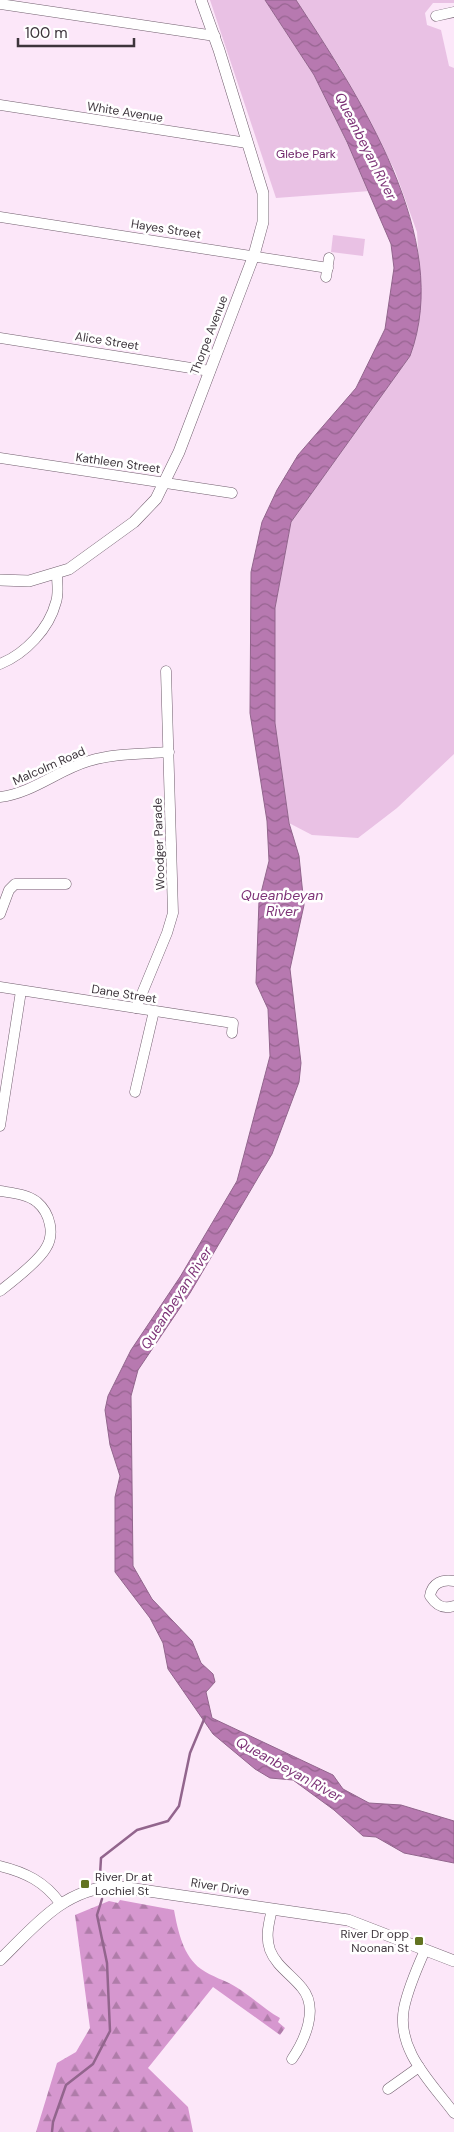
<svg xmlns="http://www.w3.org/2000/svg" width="454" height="2132" font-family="'DM Sans',sans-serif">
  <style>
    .green { fill: #e9c1e4 }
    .forest { fill: url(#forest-firs) }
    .water { fill: url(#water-waves); stroke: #92658d }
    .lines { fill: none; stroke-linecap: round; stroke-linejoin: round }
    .stream { stroke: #92658d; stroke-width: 2.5 }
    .minor-casing { stroke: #715f6e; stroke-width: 11 }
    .tertiary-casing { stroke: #715f6e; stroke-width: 12 }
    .minor { stroke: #fff; stroke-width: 10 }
    .tertiary { stroke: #fff; stroke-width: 11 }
    .poi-dot { fill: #627321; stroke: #fff; stroke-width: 2 }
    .labels { text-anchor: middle; stroke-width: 5; stroke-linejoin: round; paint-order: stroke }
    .street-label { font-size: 12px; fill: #3d353c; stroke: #fff }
    .park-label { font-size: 12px; fill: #70266a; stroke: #fff }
    .poi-label { font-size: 12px; fill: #3d353c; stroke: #fff; text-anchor: start }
    .water-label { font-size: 14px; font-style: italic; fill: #7e3478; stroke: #fff }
  </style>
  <defs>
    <pattern id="forest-firs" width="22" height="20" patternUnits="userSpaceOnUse" patternTransform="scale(1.25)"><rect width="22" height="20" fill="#d697cf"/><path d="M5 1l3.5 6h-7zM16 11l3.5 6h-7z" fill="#af7ca9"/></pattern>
    <pattern id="water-waves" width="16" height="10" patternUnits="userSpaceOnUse" patternTransform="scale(1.25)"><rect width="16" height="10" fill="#b779b0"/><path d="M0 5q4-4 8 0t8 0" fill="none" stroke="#966490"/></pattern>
  </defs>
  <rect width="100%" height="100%" fill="#fce7f9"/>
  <g class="green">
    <polygon points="210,0 265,0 314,75 370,191 276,198"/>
    <polygon points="296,0 454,0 454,3 433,3 425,13 427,25 441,30 449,66 454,68 454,754 397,808 358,838 312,835 289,823 275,723 275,608 291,522 410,356 421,298 417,232 395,171 341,69"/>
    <polygon points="333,235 365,239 363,256 331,252"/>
  </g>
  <path class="forest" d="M120,1900L174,1910C178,1931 183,1956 201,1969C212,1977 225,1980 236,1987C252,1997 266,2010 280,2018L278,2022L285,2028L280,2035L213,1987L148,2068L188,2107L193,2132H36L57,2063L76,2052L90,2028L75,1915L109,1901L118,1903Z"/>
  <path class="water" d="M265,0H296C358,95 454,238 410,356L291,522L275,608V723L289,823L299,856L304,905L290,969L301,1063L299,1082L272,1154L190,1293L138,1370L131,1396L133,1566L152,1599L192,1641L201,1663L213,1674L215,1682L206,1692L212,1718L333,1775L343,1789L369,1803L401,1805L454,1821V1863L404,1853L376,1837L363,1836L334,1810L293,1780L270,1778L255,1769L213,1734L168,1669L163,1643L150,1618L115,1572V1497L120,1476L110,1445L105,1410L108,1396L131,1350L180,1277L237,1181L270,1056L268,1009L256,983L259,901L269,861L267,821L250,713L251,572L262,522L277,490L298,455L356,388L385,329L394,268L391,244L347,142L314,75Z"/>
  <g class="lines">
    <g class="stream">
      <polyline points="100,1875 101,1858 137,1830 168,1821 179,1806 190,1753 205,1717"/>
      <polyline points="52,2132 53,2122 66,2085 93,2064 110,2031 107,1963 97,1915 102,1899"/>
    </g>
    <g class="minor-casing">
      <g id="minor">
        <polyline points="0,4 215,36"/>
        <polyline points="436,16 454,12"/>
        <polyline points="0,105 247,143"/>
        <polyline points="0,217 328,268"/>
        <polyline points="326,277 329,258"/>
        <polyline points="0,338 210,371"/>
        <polyline points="0,458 232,493"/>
        <path d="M0,664C25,654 49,629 56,602C59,593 57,584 57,575"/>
        <path d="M0,797C33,793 58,770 89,761C114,753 143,754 169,752"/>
        <polyline points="0,914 9,890 15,884 66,884"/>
        <polyline points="0,987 233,1023 232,1033"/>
        <polyline points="136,1008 167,933 173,913 166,671"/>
        <polyline points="135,1092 154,1011"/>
        <polyline points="0,1126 21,991"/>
        <path d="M0,1191C12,1193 27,1194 37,1202C50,1213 55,1234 46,1248C38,1262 13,1281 0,1291"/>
        <path d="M454,1581C442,1579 432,1583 430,1596C436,1605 443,1610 454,1606"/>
        <path d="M0,1866C25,1872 45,1882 60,1903"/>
        <path d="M272,1909C269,1923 265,1936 270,1950C276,1966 292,1975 302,1988C319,2008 305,2040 292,2059"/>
        <path d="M425,1950C417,1968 408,1988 404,2008C396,2050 431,2082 454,2113"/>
        <polyline points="388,2089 419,2067"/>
      </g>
    </g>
    <g class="tertiary-casing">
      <g id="tertiary">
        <polyline points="0,580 29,581 69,569 134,522 156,499 179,452 254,255 263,222 263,193 219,50 201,0"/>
        <path d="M0,1960C35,1926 62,1890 114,1886L348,1920L454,1961"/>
      </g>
    </g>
    <use href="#minor" class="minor"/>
    <use href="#tertiary" class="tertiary"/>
  </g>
  <g class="poi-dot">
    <rect x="80" y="1879" width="10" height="10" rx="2.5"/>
    <rect x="414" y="1936" width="10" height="10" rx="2.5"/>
  </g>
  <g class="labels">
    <g class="street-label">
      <text transform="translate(125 112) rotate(9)" y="4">White Avenue</text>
      <text transform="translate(166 229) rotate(9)" y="4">Hayes Street</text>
      <text transform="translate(209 335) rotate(-69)" y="4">Thorpe Avenue</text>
      <text transform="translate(107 341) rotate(9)" y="4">Alice Street</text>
      <text transform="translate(118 463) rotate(8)" y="4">Kathleen Street</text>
      <text transform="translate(49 766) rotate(-24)" y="4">Malcolm Road</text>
      <text transform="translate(159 844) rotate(-92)" y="4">Woodger Parade</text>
      <text transform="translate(124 994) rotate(9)" y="4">Dane Street</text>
      <text transform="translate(220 1887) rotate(9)" y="4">River Drive</text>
    </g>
    <g class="park-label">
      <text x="306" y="158">Glebe Park</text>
    </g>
    <g class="poi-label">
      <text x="95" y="1881">River Dr at<tspan x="95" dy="14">Lochiel St</tspan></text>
      <text x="409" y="1938" text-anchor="end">River Dr opp<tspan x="409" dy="14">Noonan St</tspan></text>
    </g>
    <g class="water-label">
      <text transform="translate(366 146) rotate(63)" y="5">Queanbeyan River</text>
      <text x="282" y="900">Queanbeyan<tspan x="282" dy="16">River</tspan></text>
      <text transform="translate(176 1298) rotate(-57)" y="5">Queanbeyan River</text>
      <text transform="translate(289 1769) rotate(29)" y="5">Queanbeyan River</text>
    </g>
  </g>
  <path d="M18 38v8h116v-8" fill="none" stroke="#3d353c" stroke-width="2.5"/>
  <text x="25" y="38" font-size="15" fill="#3d353c" stroke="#ffffff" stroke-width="4" paint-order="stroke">100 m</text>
</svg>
